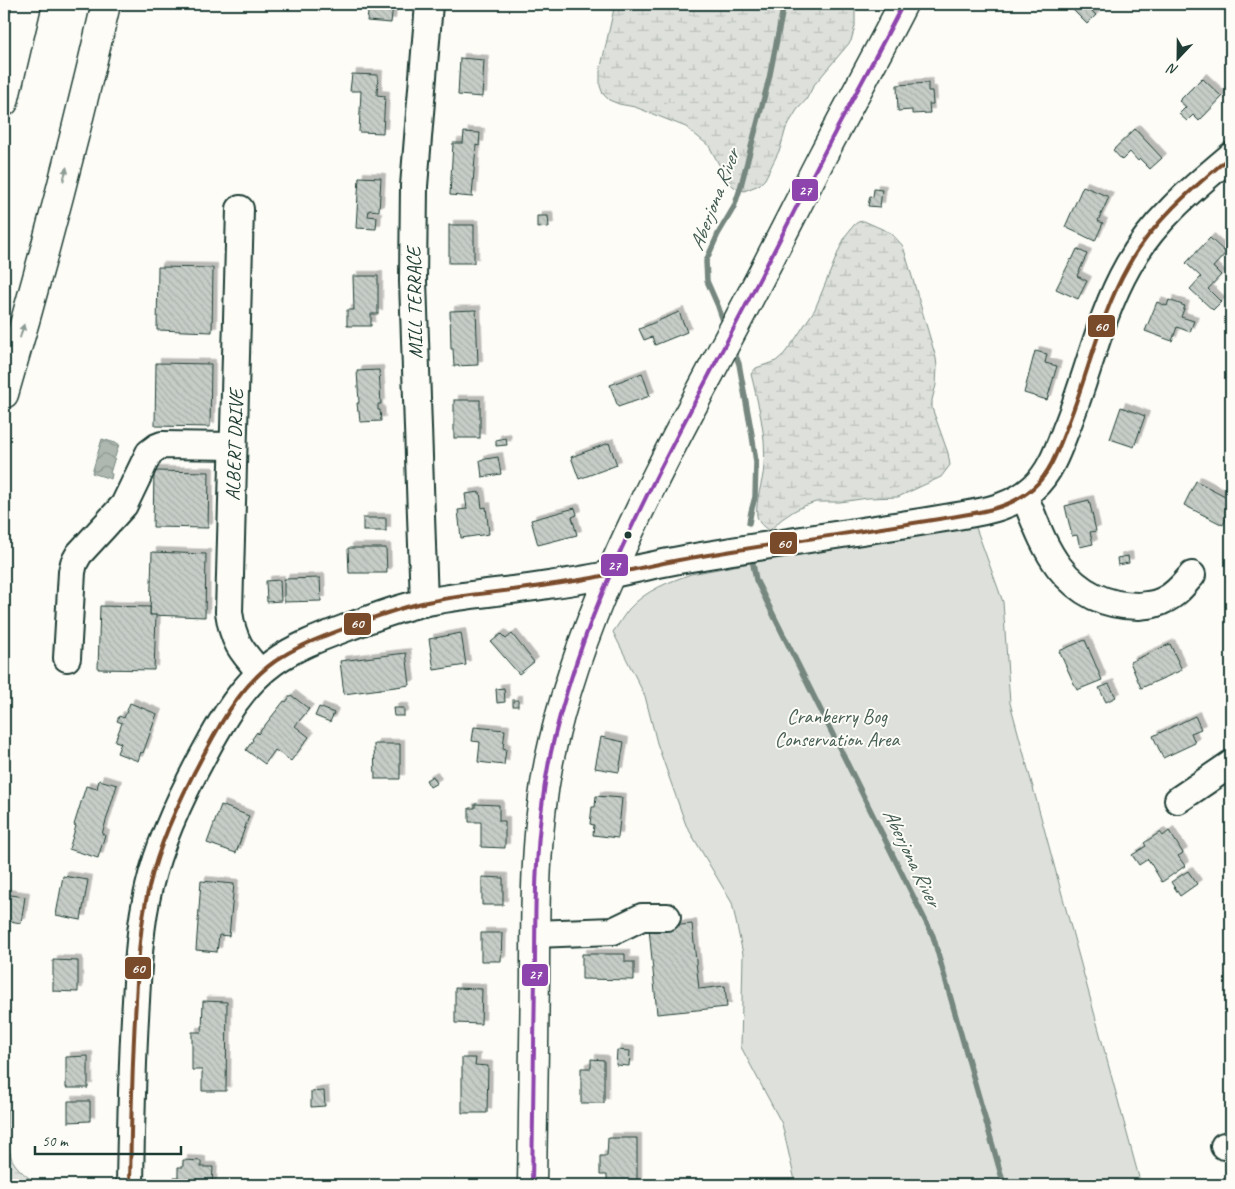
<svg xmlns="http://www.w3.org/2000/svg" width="1235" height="1189" font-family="Caveat,sans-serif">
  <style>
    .wetland { fill: url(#wetland-marsh); stroke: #7e8e88 }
    .park { fill: #dde0db; stroke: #7e8e88 }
    .water { fill: url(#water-waves); stroke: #75877f }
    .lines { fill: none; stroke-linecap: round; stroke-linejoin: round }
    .stream { stroke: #75877f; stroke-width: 5.5 }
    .building { fill: url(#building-back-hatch); stroke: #1f3d34; filter: url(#shadow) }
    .minor-casing { stroke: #1f3d34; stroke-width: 30 }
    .major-casing { stroke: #1f3d34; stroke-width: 31 }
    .highway-casing { stroke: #1f3d34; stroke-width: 31 }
    .minor { stroke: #fdfcf7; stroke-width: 26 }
    .major { stroke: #fdfcf7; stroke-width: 28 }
    .highway { stroke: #fdfcf7; stroke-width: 28 }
    .bus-1-casing { stroke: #fdfcf7; stroke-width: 8 }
    .bus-2-casing { stroke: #fdfcf7; stroke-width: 8 }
    .bus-1 { stroke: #7a4b2a; stroke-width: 4 }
    .bus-2 { stroke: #8e44ad; stroke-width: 4 }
    .oneway { fill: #8e9c96 }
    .bus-dot { fill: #1f3d34; stroke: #fdfcf7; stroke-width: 2 }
    .labels { text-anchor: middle; stroke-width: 4; stroke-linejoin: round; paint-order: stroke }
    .street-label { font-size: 20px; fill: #1f3d34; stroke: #fdfcf7 }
    .park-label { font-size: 20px; fill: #455e55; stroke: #fdfcf7 }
    .water-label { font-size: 21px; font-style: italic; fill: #435c53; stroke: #fdfcf7 }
    .line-badge { stroke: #fdfcf7; stroke-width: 2 }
    .badge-label { font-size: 14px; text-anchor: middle; font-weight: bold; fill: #fff }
  </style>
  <defs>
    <pattern id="wetland-marsh" width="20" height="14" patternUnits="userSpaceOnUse" patternTransform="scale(1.25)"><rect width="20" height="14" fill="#dde0db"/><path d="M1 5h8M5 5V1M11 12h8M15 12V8" fill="none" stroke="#bdc1bd"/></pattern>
    <pattern id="water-waves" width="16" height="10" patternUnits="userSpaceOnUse" patternTransform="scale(1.25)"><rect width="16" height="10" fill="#aeb8b1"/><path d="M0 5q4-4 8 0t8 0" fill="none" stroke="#8d9791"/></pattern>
    <pattern id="building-back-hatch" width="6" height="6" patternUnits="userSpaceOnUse" patternTransform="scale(1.25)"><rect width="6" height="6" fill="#c6cdc7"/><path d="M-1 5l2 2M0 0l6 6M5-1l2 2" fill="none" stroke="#aab1ac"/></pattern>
    <filter id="shadow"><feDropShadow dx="4.5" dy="-4.5" stdDeviation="0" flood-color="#0004"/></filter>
  </defs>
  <rect width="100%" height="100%" fill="#fdfcf7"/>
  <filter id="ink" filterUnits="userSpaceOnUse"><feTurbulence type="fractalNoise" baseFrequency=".02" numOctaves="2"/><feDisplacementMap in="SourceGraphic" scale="10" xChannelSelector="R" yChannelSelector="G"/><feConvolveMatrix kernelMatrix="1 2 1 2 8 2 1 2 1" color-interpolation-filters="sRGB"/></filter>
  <g filter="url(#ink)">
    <g class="wetland">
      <polygon points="615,4 855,4 855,26 851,41 814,85 806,100 797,110 786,128 780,149 765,179 759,185 744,191 734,187 728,181 709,146 686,127 635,107 619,104 609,100 603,94 600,86 600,71"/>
      <path d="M864,221L891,233L903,246L936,358L937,367L936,385L932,400V408L948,453L950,465L941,477L898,497L868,498L840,502H816L804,506L794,511L782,519L769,531C763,526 759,524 757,516C755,500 763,483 764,466C767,437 758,403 751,374L756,368L776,361L784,354L796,338L815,309L839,250L846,235L854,225L858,222Z"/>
      <path d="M4,1037C6,1055 7,1073 8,1091C8,1112 5,1137 11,1157C14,1167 31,1181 41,1185H4Z"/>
    </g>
    <path class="park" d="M975,525L1003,602L1010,703L1141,1185H796L782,1124L741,1047L743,954L732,903L686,825L657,743L645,696L613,632C619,624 623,616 629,609C646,590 669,582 691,574L873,540Z"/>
    <polygon class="water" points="102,439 119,444 110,473 112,474 111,479 92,473"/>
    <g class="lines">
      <g class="stream">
        <polyline points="725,326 718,306 707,281 706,261 718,234 734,207 740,189 769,79 784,4"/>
        <polyline points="733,348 739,364 752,435 756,462 755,497 751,512 749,523"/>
        <polyline points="752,559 756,580 933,936 1004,1185"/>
      </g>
    </g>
    <g class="building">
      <polygon points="369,4 393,4 391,23 367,21"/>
      <polygon points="1079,4 1085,4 1096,15 1087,24 1073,10"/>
      <polygon points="460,58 484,60 482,97 458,95"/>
      <polygon points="352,74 378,75 377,95 385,96 383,133 359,132 361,91 350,91"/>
      <polygon points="1202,78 1222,97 1199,121 1193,115 1187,121 1179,114 1186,107 1179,101"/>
      <polygon points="928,83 928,91 932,91 933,104 929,104 930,113 912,114 912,110 898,111 897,85"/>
      <polygon points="1135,129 1162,158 1150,169 1140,159 1138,161 1130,152 1122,160 1113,150"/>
      <polygon points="464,132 480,133 479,146 476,145 472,197 450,195 453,143 463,143"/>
      <polygon points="359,177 381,178 379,211 369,210 368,216 377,217 376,229 356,228"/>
      <polygon points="1083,186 1109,197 1098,221 1103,223 1095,241 1065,227"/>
      <polygon points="874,189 882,190 880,207 868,206 870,196 873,197"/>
      <polygon points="537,216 548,216 549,227 537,228"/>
      <rect x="449" y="225" width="25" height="38"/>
      <polygon points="1210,238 1226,253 1213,267 1221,275 1208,289 1221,302 1213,310 1190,289 1201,277 1186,263"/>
      <polygon points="1077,249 1087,254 1077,276 1087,281 1078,299 1056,289 1071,259 1072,260"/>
      <polygon points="158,267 213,268 212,332 157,330"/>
      <polygon points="353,276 378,276 378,314 371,314 371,326 347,326 347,310 354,310"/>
      <polygon points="1169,300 1185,306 1181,317 1194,321 1190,332 1177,327 1172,341 1145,331 1157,302 1167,306"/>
      <polygon points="476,310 478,365 454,366 453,349 451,349 450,311"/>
      <polygon points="679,312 687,332 655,345 652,337 644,340 639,329"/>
      <polygon points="1035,351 1047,354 1045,363 1057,366 1047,400 1024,393"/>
      <polygon points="156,363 211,364 210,427 155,426"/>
      <polygon points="379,370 381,404 378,404 378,410 380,410 381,421 360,422 359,411 358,412 357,403 359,403 357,371"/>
      <polygon points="642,373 650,396 618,407 610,385"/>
      <rect x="454" y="400" width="26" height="38"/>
      <polygon points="1121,407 1145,416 1134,447 1110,439"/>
      <polygon points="506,438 507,445 496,446 496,440"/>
      <polygon points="609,443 617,465 579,479 571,457"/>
      <polygon points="498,457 501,474 482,477 480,460"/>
      <polygon points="154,471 209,472 208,528 153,527"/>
      <polygon points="1196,481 1231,499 1231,509 1223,525 1184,505"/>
      <polygon points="480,492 482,508 486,507 489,534 461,538 458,510 467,509 465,494"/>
      <polygon points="1089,500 1096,531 1090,532 1093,544 1080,547 1077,535 1072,536 1065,506"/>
      <polygon points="575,508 577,515 572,517 577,535 538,545 531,520"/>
      <rect x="363" y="518" width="23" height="13"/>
      <polygon points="348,548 386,548 387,573 349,573"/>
      <polygon points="152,552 206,554 205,617 150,615"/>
      <polygon points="1128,556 1129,563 1118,565 1117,558"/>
      <polygon points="320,578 321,601 284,602 284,579"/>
      <polygon points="280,580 281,601 267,602 266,581"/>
      <polygon points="100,606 150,607 150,615 156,615 154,670 98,669"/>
      <polygon points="461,633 466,665 434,670 429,639"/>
      <polygon points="501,634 506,639 512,634 534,662 519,674 491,642"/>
      <polygon points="1085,640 1102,680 1077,690 1059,651"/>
      <polygon points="1170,644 1182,670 1141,688 1130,662"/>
      <polygon points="406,653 410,685 344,694 340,661"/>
      <polygon points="1109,684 1116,697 1106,702 1099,688"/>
      <polygon points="504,688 505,702 497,703 496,689"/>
      <polygon points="291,695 309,709 295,726 309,737 291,761 275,750 265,764 246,750 253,740 252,739 257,732 258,734 284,701 286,702"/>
      <rect x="513" y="700" width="5" height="6"/>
      <polygon points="130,703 157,714 143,753 141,752 138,761 117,753 121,743 115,741 122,723 117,721 119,716 124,718"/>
      <polygon points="319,707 334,713 330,722 315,716"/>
      <polygon points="393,708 404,708 404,716 394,716"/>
      <polygon points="1195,716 1201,729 1191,733 1195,743 1163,758 1153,736"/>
      <polygon points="474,727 505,730 503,748 506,749 504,765 478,762 480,742 472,741"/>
      <polygon points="601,737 624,742 619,772 595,768"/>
      <polygon points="374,744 400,744 400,779 375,779"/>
      <polygon points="433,776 437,783 430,787 426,780"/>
      <polygon points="99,780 117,785 102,834 105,835 98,858 69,849 76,826 74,825 86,786 97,789"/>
      <polygon points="596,796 622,798 618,838 593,835 594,825 590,824 592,807 595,807"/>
      <polygon points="475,804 499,805 499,821 505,821 505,848 481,847 481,822 469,822 469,808 475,808"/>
      <polygon points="221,805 249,816 236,853 207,843"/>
      <polygon points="1169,831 1183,853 1178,856 1185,866 1162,882 1148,859 1139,865 1132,855 1146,846 1144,843 1160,832 1163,836"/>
      <polygon points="1188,871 1197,884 1180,896 1171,882"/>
      <polygon points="63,876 88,880 81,920 56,915"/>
      <polygon points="482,877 503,878 503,905 482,905"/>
      <polygon points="201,881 234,884 229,936 219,935 217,952 196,950"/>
      <polygon points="4,894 25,897 21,923 4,920"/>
      <polygon points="692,924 699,989 725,986 727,1007 657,1014 649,928"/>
      <polygon points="481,933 502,933 501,961 481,961"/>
      <polygon points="582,954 625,954 625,962 634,962 634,980 582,979"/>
      <polygon points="53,960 78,961 78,992 53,991"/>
      <polygon points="455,988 482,989 481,1024 455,1023"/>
      <polygon points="203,1001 227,1002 226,1091 202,1091 202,1070 192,1070 192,1032 202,1032"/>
      <polygon points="617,1050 630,1051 629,1066 616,1065"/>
      <polygon points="88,1056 88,1088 66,1088 66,1057"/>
      <polygon points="462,1058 476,1058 475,1065 488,1066 487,1113 462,1113"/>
      <polygon points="591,1059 604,1060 604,1103 581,1103 581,1068 591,1068"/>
      <polygon points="324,1091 325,1106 311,1107 311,1092"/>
      <polygon points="68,1101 90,1101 90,1121 68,1122"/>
      <polygon points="608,1138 637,1138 637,1184 607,1183 607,1175 600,1175 600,1156 607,1156"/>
      <polygon points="183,1160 201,1161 201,1167 213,1167 212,1185 174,1185 174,1177 178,1177 178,1167 183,1167"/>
    </g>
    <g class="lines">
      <g class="minor-casing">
        <g id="minor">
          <path d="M240,209L229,612C233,641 241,651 260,672"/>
          <path d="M1024,495C1034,519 1043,546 1059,567C1079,593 1106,606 1138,606C1147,605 1156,605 1164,600C1176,595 1184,584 1192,575"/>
          <polyline points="424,603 413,281 414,186 429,4"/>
          <polyline points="67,658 72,572 74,563 79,554 124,505 149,453 157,447 162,445 233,446"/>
          <polyline points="1178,800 1231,764"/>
          <polyline points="535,934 613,931 642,917 667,917"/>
          <polyline points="1224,1146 1231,1145"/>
          <path d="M130,1185C131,1124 132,1062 136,1001C138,962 140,924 149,887C160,840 182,794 205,752C223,718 243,684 274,662C295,647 319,638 343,629C369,619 395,609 422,603C463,594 506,592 548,585C569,582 590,579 611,574C634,570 656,564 679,560C774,543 869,531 963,515C988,511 1013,506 1033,488C1050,473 1058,450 1066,429C1088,376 1099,317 1128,266C1152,222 1193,188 1231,156"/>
        </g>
      </g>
      <g class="major-casing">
        <path id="major" d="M532,1185C533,1115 534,1046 535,976C535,904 535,832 549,761C579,617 650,487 718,358C754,291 788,223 823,155C849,105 877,55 903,4"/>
      </g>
      <g class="highway-casing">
        <g id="highway">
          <polyline points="4,102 27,4"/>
          <path d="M4,394C42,265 76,135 106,4"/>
        </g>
      </g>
      <use href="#minor" class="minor"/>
      <use href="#major" class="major"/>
      <use href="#highway" class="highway"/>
      <g class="bus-1-casing">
        <path id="bus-1" d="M130,1185C131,1124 132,1062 136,1001C138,962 140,924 149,887C160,840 182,794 205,752C223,718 243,684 274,662C295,647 319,638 343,629C369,619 395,609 422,603C463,594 506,592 548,585C569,582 590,579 611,574C634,570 656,564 679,560C774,543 869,531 963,515C988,511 1013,506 1033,488C1050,473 1058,450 1066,429C1088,376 1099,317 1128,266C1152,222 1193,188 1231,156"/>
      </g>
      <g class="bus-2-casing">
        <path id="bus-2" d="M532,1185C533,1115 534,1046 535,976C535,904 535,832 549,761C579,617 650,487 718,358C754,291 788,223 823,155C849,105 877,55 903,4"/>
      </g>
      <use href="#bus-1" class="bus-1"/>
      <use href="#bus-2" class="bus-2"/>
    </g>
    <defs><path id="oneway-solid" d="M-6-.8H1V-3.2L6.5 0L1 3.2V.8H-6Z" transform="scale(1.25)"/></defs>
    <g class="oneway">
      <use href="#oneway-solid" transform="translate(65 174) rotate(-76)"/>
      <use href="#oneway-solid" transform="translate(22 331) rotate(-74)"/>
    </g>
  </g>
  <circle class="bus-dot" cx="628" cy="535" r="4.5"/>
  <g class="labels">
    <g class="street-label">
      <text transform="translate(414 303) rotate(-91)" y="7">MILL TERRACE</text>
      <text transform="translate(234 445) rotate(-88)" y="7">ALBERT DRIVE</text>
    </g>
    <g class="park-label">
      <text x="837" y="723">Cranberry Bog<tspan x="837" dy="23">Conservation Area</tspan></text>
    </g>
    <g class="water-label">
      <text transform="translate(714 200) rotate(-69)" y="7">Aberjona River</text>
      <text transform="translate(912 857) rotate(64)" y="7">Aberjona River</text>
    </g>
  </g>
  <g class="line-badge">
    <rect x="791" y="178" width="28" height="24" rx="5" fill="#8e44ad"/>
    <rect x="1087" y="314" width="29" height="24" rx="5" fill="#7a4b2a"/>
    <rect x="769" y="531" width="29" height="24" rx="5" fill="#7a4b2a"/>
    <rect x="600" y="553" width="29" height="24" rx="5" fill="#8e44ad"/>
    <rect x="343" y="612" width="29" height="24" rx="5" fill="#7a4b2a"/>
    <rect x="124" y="956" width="28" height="24" rx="5" fill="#7a4b2a"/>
    <rect x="521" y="963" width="28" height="24" rx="5" fill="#8e44ad"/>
  </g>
  <g class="badge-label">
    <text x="805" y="195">27</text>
    <text x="1101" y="331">60</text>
    <text x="784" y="548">60</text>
    <text x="614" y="570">27</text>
    <text x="357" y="628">60</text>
    <text x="138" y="973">60</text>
    <text x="535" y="979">27</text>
  </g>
  <rect width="1235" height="1189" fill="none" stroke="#fdfcf7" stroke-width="20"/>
  <rect x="10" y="10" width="1215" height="1169" fill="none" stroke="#1f3d34" stroke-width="2" filter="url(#ink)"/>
  <g transform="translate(1178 58) rotate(202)" stroke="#fdfcf7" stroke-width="4" paint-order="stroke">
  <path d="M0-4L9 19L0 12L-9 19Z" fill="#1f3d34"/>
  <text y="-8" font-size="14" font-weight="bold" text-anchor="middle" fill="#1f3d34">N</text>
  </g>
  <path d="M35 1146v8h146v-8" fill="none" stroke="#1f3d34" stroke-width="2.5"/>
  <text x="42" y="1146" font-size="15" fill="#1f3d34" stroke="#fdfcf7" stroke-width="4" paint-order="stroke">50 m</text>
</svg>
